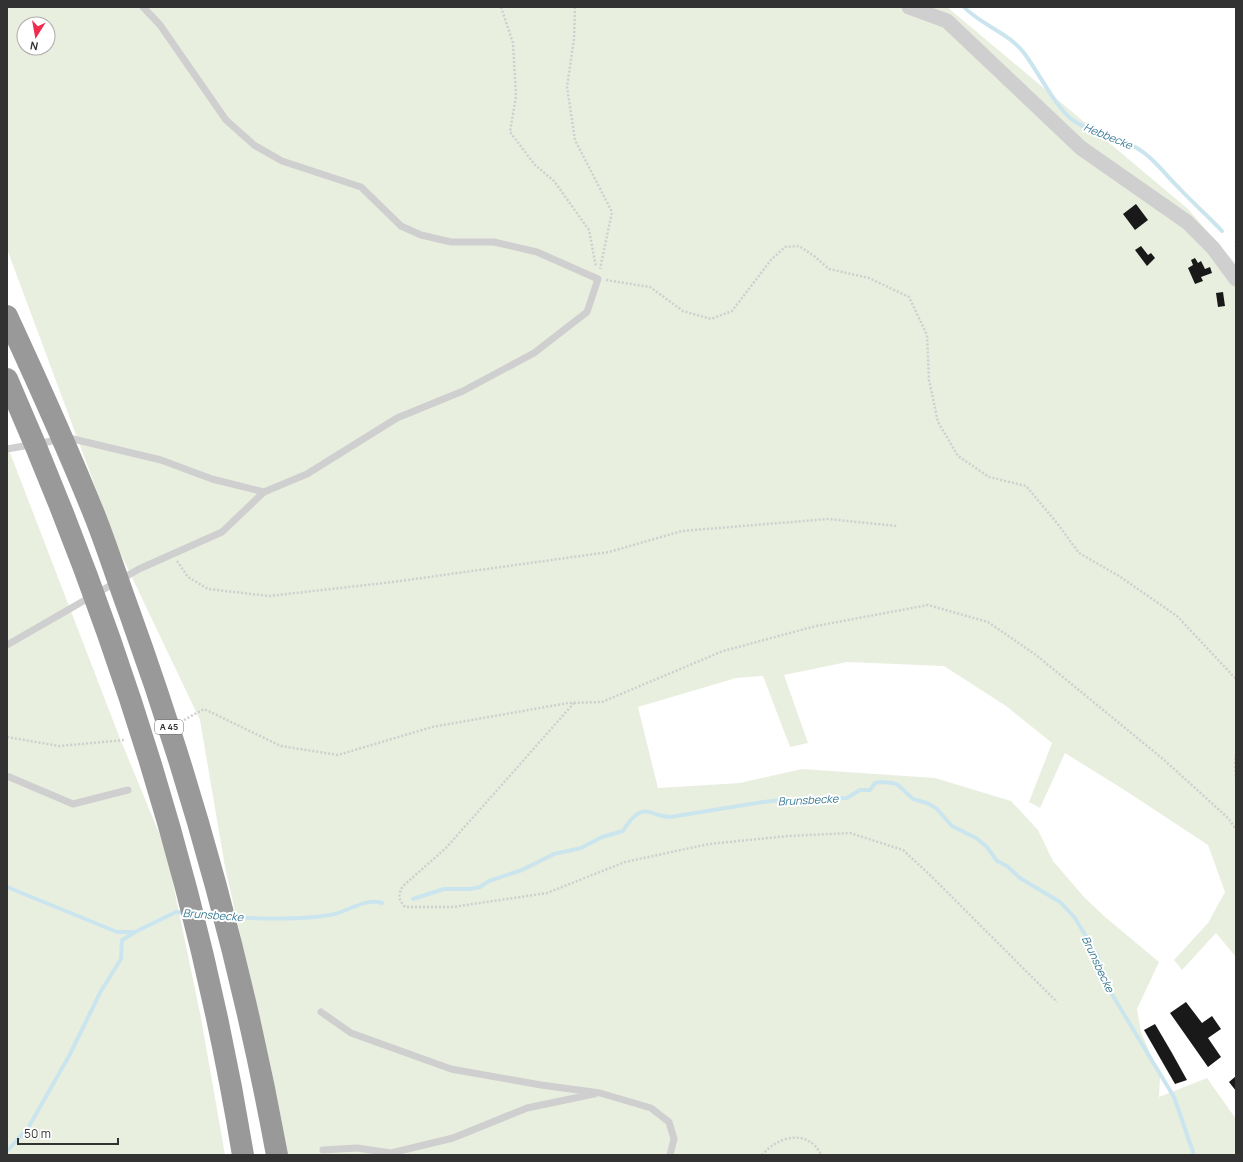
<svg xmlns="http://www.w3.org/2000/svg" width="1243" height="1162" font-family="Manrope,sans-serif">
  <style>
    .green { fill: #e9efdf; fill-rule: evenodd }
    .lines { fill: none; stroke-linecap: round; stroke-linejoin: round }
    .stream { stroke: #cbe5ef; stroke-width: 4 }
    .building { fill: #191919 }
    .path { stroke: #cfcfcf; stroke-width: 2.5; stroke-dasharray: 2 2; stroke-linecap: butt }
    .service { stroke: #cfcfcf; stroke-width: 7 }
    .minor { stroke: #cfcfcf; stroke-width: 15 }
    .motorway-bridge { stroke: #999; stroke-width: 22 }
    .labels { text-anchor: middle; stroke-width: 4; stroke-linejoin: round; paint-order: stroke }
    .shield { fill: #fff; stroke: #707070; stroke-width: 1 }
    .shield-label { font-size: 9px; font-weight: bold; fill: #323232 }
    .water-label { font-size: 11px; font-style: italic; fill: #377a93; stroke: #fff }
  </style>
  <rect width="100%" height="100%" fill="#fff"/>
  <g class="green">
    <path d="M7,7H947L1188,209L1236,264V957L1216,933L1182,970L1174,960L1208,923L1225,892L1208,845L1126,791L1065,753L1040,808L1029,802L1052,743L1006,706L944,666L847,662L784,675L808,743L790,747L763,676L736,678L638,707L658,788L740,783L802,769L935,778L1011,801L1038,830L1053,861L1084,897L1104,916L1159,962L1137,1009L1141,1032L1160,1077L1159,1097L1207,1078L1236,1119V1155H285L270,1067L225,867L200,720L118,548L7,249ZM24,24H48V48H24Z"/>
    <polygon points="7,445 119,736 166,850 201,1018 225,1155 7,1155"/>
  </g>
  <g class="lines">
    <g class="stream">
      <path d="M964,7C981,25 1009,33 1024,53C1038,71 1056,109 1074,121C1095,135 1120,136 1140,150C1156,160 1166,176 1179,188C1193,203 1208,216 1222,231"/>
      <polyline points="7,887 117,932 135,932 176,912 185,913"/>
      <path d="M413,899L444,889H470L480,887L489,881L522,870L554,854L581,848L602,837L623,831C628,823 637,809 649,812C657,814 661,817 670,817L763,802L791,799L847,798L860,790H870L875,783L880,782L893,783L898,785L913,799L927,803L936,808L952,826L976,838L987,847L997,861L1007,866L1020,878L1060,902L1075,918L1097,955L1110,991L1174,1097L1194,1155"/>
      <polyline points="200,914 217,916"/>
      <path d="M230,917C258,919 308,920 335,914C350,910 366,898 382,903"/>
      <polyline points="7,1151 28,1128 69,1056 101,991 121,959 122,940 134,933"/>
    </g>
  </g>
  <g class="building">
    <polygon points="1136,204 1148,220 1135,230 1123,214"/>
    <polygon points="1141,246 1148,255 1151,253 1155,258 1147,266 1135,250"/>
    <polygon points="1195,258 1198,263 1201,261 1205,269 1210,267 1212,273 1201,277 1203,281 1195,284 1188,268 1193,265 1191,260"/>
    <polygon points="1223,292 1225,306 1218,307 1216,293"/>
    <polygon points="1186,1002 1202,1023 1212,1016 1221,1029 1208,1038 1221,1057 1208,1067 1170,1013"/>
    <polygon points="1155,1024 1172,1053 1187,1080 1175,1084 1144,1030"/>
    <polygon points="1236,1076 1236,1091 1229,1082"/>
  </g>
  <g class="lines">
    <g class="path">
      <polyline points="501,7 513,43 516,96 510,132 535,165 554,181 589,230 596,267"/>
      <polyline points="575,7 574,39 567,87 575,140 612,212 600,269"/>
      <polyline points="1236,241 1236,246"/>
      <polyline points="606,280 650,287 683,311 711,319 732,311 771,260 785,247 799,246 814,256 829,269 869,278 909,297 927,335 929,380 938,422 958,456 989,477 1026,486 1057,523 1079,553 1119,576 1177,616 1236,679"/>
      <polyline points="177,561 188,577 208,589 269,596 393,582 609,552 682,531 828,519 897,526"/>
      <path d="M574,703L446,848L403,886C398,895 398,899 405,907H453L547,893L625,862L709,844L788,836L850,833L903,850L929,874L1057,1002"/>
      <polyline points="184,720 204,709 281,746 338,755 432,727 568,703 602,702 723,651 816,626 928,605 988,622 1036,655 1163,759 1228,818 1236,829"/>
      <polyline points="7,737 59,746 125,740"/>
      <polyline points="1236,754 1235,762 1236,781"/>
      <path d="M762,1155C778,1136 808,1128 821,1155"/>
    </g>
    <g class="service">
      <polyline points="7,449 69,438 161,460 212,479 264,492 307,474 397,418 463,391 534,353 587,312 598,279 537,252 494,242 451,242 421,235 401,226 361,187 282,161 254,145 226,120 160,25 143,7"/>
      <polyline points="7,645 139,569 222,532 264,492"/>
      <polyline points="7,776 73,804 128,790"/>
      <polyline points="321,1012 351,1033 451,1069 541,1085 600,1093 651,1108 669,1122 674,1139 670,1155"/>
      <polyline points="323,1150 357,1148 391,1153 453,1138 527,1108 594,1094"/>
    </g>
    <polyline class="minor" points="909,7 947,21 1081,148 1187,222 1213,248 1236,279"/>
    <g class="motorway-bridge">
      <path d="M7,316C38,383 69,451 96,519C108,550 118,581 129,611C193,788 243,970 277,1155"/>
      <path d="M7,379C116,627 199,887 243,1155"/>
    </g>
  </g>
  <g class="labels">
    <rect class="shield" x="155" y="720" width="28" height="14" rx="3"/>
    <g class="shield-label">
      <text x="169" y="730">A 45</text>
    </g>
    <g class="water-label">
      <text transform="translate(1108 136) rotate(22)" y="4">Hebbecke</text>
      <text transform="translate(808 800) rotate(-3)" y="4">Brunsbecke</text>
      <text transform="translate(213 915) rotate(4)" y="4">Brunsbecke</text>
      <text transform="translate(1098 964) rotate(65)" y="4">Brunsbecke</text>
    </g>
  </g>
  <rect width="1243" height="1162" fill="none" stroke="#323232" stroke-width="16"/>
  <g transform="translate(36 36) rotate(191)"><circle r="19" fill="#ffffff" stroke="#adadad"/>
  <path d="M0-3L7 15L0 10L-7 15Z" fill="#f02c4e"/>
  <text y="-6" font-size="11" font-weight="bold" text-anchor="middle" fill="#323232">N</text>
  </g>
  <path d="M18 1138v6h100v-6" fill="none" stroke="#323232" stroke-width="2"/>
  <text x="24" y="1138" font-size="12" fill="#323232" stroke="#ffffff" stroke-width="3" paint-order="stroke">50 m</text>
</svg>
